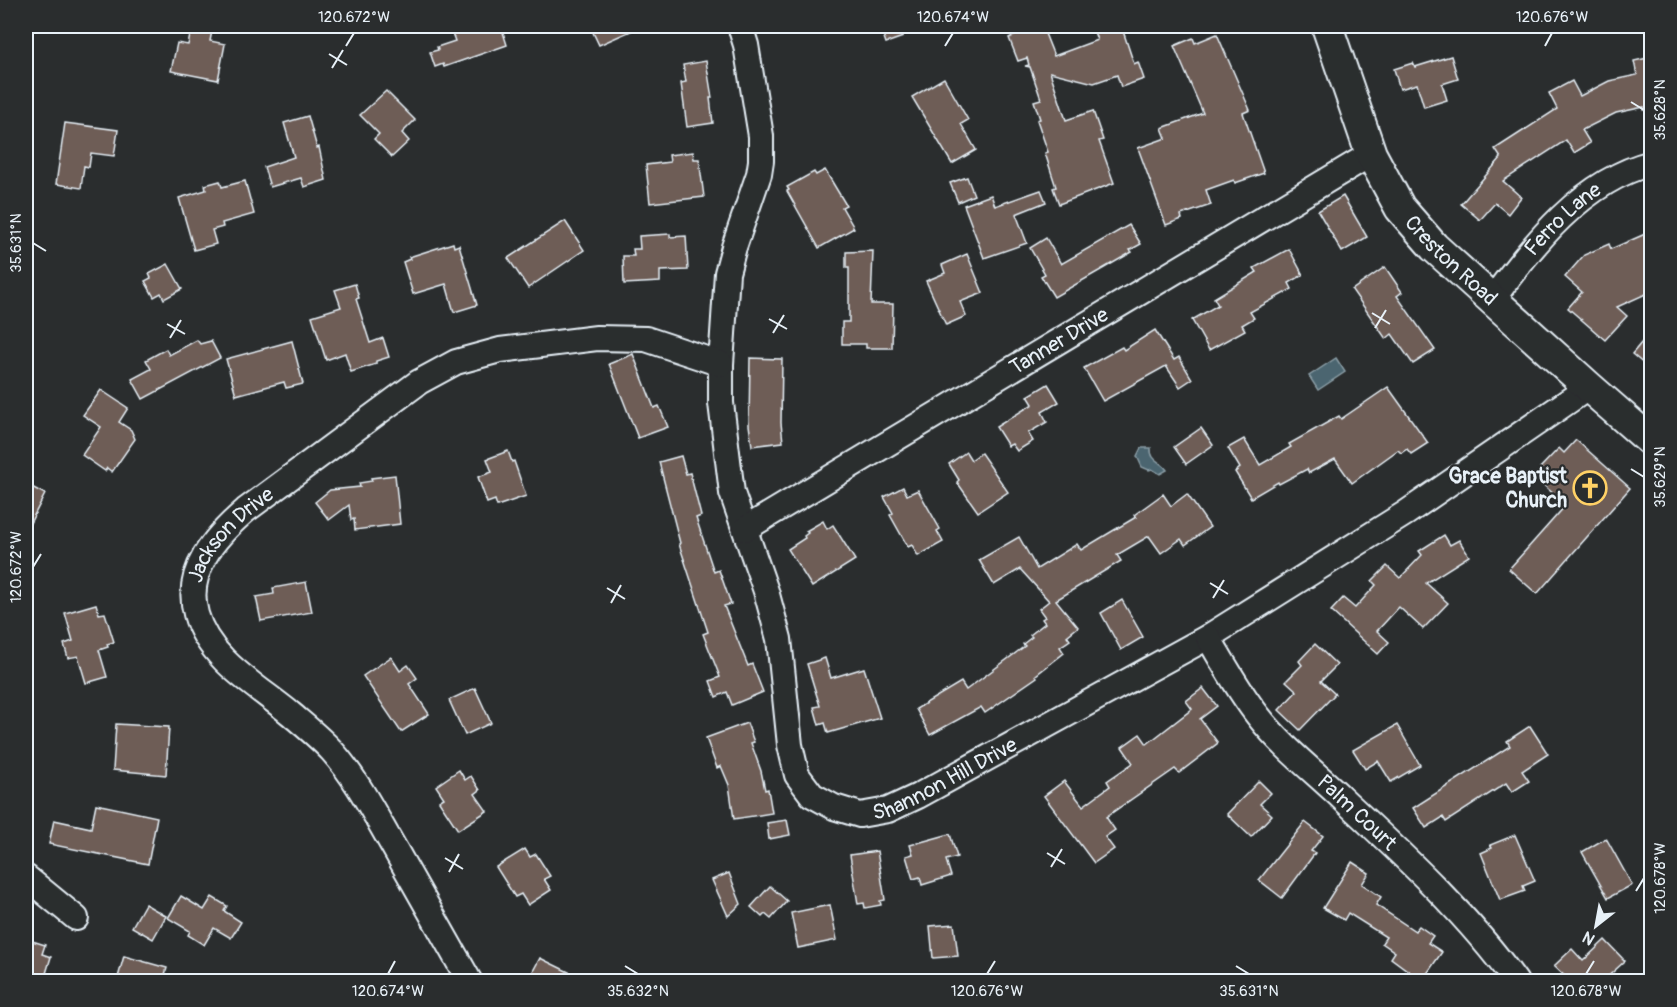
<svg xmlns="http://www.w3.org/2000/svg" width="1677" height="1007" font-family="Pangolin,sans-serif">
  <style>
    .water { fill: #4b656f; stroke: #8a9da6; stroke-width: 1.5 }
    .building { fill: #6e5d57; stroke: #e8f1f8; stroke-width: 1.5 }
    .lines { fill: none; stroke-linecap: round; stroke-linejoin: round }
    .minor-casing { stroke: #e8f1f8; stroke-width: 28 }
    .major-casing { stroke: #e8f1f8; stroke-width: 34 }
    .minor { stroke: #2a2d2e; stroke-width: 24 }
    .major { stroke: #2a2d2e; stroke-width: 30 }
    .ticks { fill: none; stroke: #e8f1f8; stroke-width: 2 }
    .labels { text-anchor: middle; stroke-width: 4.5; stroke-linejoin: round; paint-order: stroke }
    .street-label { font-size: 21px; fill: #e8f1f8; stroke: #2a2d2e }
    .poi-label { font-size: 21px; font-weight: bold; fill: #e8f1f8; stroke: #2a2d2e; text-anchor: end }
    .neatline { fill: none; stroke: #e8f1f8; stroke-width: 2 }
    .ticks-label { font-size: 15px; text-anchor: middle; fill: #e8f1f8 }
  </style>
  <rect width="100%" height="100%" fill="#2a2d2e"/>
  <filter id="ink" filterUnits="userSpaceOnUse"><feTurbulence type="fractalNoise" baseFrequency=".0167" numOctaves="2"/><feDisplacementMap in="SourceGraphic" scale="12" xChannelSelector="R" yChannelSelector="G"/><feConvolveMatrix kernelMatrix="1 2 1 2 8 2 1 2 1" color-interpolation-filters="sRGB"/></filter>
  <g filter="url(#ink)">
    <g class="water">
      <polygon points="1336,358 1345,372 1318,390 1309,376"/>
      <path d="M1141,448H1151C1150,461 1161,461 1167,470L1160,474L1152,469L1149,470L1142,467L1137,456Z"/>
    </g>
    <g class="building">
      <polygon points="192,26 213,26 210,41 225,44 218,80 171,71 177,43 188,45"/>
      <polygon points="473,26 501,26 507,45 444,67 443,64 435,67 430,52 438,50 437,47 455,41 452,33"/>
      <polygon points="590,26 642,26 599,45"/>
      <polygon points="880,26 899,26 903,37 886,43"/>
      <polygon points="1036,26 1042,26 1054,56 1097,40 1092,26 1117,26 1119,32 1123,31 1134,64 1138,62 1144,79 1121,87 1117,75 1094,83 1050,72 1066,120 1093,111 1103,140 1099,141 1114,183 1059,204 1053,188 1056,187 1045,153 1048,152 1037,120 1040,119 1034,101 1041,99 1030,67 1025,66 1029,65 1027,58 1018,61 1009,38"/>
      <polygon points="1217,34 1250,110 1243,113 1264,173 1235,183 1234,180 1206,190 1211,205 1181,215 1182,219 1166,225 1138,148 1166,138 1162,128 1203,113 1174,46 1193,38 1195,43"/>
      <polygon points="1451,56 1458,79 1442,84 1447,100 1424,107 1417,84 1400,89 1394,69 1413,63 1415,67"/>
      <polygon points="1652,57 1652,110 1644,110 1644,107 1616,113 1582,130 1590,143 1574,153 1566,140 1503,181 1521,197 1508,214 1495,203 1480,220 1461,204 1501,158 1495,149 1557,109 1549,93 1572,81 1580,96 1609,81 1637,75 1634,61"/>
      <polygon points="706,61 712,98 710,98 713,123 687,127 681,83 686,82 683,65"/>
      <polygon points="944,78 968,120 961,124 976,150 952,164 912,97"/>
      <polygon points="386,91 415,120 402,133 409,141 392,157 374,139 379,134 360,115"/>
      <polygon points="308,116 317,148 319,147 326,180 304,187 301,178 270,187 264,167 294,157 284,123"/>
      <polygon points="65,123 118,130 114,156 91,153 89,167 84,166 81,188 56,184"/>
      <polygon points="693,152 694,159 699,159 704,197 650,203 646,165 670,162 669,155"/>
      <polygon points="825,170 846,205 842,207 854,228 819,248 787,191 789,190 787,187 814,172 816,175"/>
      <polygon points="967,177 974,195 958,202 950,183"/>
      <polygon points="220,181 222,187 245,181 254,214 222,223 223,227 212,230 216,244 194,250 179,198 206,190 205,185"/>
      <polygon points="1041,190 1046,202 1016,214 1027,243 984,258 964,205 991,195 995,206"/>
      <polygon points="1343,196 1367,237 1342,252 1318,211"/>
      <polygon points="565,221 584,250 528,288 508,258"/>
      <polygon points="1129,225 1141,244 1130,250 1132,252 1054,297 1041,276 1045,274 1030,248 1046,238 1061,264"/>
      <polygon points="1652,231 1652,287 1646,294 1617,307 1627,316 1605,340 1568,308 1582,292 1565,277 1584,255 1609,244 1611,249"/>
      <polygon points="670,234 670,237 686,236 688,270 660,271 660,282 624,284 623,256 634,256 633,249 640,249 639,236"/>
      <polygon points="453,243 454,247 459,245 477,305 454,312 446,284 413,294 403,262 410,259 409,257"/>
      <polygon points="1289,249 1303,275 1289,283 1292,289 1250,312 1254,318 1242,325 1245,330 1209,350 1192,320 1218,305 1214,298 1257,272 1254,268"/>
      <polygon points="873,251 871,304 893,304 892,348 866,348 866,344 842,344 842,322 849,322 849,268 846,268 846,252"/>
      <polygon points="967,254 983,293 960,302 966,316 946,325 926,281 945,273 942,265"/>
      <polygon points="168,264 182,289 164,299 161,293 154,297 145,281 151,278 149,274"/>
      <polygon points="1385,267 1402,292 1397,296 1435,350 1413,364 1392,334 1386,339 1352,290"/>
      <polygon points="355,284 359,298 356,299 370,343 383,338 389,357 376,361 376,364 351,372 345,353 326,360 312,316 341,307 335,290"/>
      <polygon points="1155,330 1174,360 1179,357 1192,379 1180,387 1166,366 1103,401 1084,368 1122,347 1124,350"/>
      <polygon points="1652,330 1652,357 1645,365 1632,354"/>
      <polygon points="197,340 200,344 211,341 220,358 143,399 132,379 151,369 146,360 166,349 169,355"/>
      <polygon points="292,341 303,384 286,388 284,382 236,395 226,359"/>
      <polygon points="633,354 654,408 659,406 668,427 638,438 609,364"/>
      <polygon points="750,358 782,359 781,423 783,442 752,446 749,425"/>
      <polygon points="1048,384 1059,402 1042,412 1047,422 1028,433 1033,441 1017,451 1012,444 1008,446 996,427 1033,404 1028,396"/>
      <polygon points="1388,387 1428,443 1411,454 1407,449 1401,453 1398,450 1352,483 1335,459 1309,473 1307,469 1279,484 1278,482 1251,498 1235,472 1240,468 1228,448 1244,439 1260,465 1291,447 1289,444 1339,416 1341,419"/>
      <polygon points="101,390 128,408 119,422 131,430 135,439 112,472 107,468 105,471 82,455 101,427 83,415"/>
      <polygon points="1201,428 1213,445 1186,464 1174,447"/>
      <polygon points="1576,440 1630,488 1537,594 1509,569 1566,505 1539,481 1546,473 1540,468 1559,448 1564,453"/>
      <polygon points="508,451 512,462 514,461 526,496 497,506 495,500 487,503 478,477 492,472 487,459"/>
      <polygon points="966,452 971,460 981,453 1008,492 978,512 957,482 959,480 949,464"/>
      <polygon points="681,456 686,474 690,473 701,516 696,518 714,572 719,570 731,604 724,606 748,666 752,664 763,692 732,705 727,692 716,697 710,681 720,677 703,634 708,632 679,544 680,543 659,462"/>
      <polygon points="395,475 400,524 355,530 354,519 351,520 349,505 329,520 315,502 330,490 360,487 359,483 372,481 371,478"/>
      <polygon points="26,484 45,494 26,531"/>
      <polygon points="903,487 907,495 918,490 940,529 937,531 943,542 918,556 912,545 908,547 890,515 893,513 884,497"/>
      <polygon points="1163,494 1171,506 1187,494 1210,527 1185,545 1181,539 1161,553 1149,536 1117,555 1121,561 1056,600 1078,627 1067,636 1070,640 1060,647 1064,653 1036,675 1037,677 985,713 981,707 930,735 916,709 961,682 966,690 1025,646 1023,644 1032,637 1030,635 1045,623 1042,619 1045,617 1039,609 1049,601 1020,569 994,585 979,560 1019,537 1037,569 1077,544 1081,550 1136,517 1134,515"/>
      <polygon points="823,521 827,529 833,525 855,560 812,587 788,549 805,538 804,536 808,533 806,531"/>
      <polygon points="1444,535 1450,545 1459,540 1469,556 1426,583 1448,603 1423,629 1399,607 1377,631 1389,642 1378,654 1331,611 1343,598 1355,608 1376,585 1372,581 1387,566 1400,578 1422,555 1419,551"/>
      <polygon points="306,582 312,612 261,621 256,597 274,594 273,588"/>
      <polygon points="1122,600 1143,637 1121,650 1101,613"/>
      <polygon points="96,604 99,614 105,613 114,642 107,644 108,647 99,650 107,677 86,683 78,656 68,658 64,644 73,641 65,613"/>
      <polygon points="1315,644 1337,665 1321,681 1335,694 1300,730 1279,710 1297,691 1286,681 1302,665 1299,661"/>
      <polygon points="391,657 400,671 408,665 417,678 409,684 429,714 401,732 363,676"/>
      <polygon points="825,658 831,678 864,668 880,718 828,733 825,723 819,725 814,707 820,706 807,664"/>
      <polygon points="475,688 491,723 465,735 449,700"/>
      <polygon points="1203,688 1217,706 1200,719 1218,743 1179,773 1175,769 1106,817 1115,830 1105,837 1114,849 1094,863 1044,796 1064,781 1083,806 1110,786 1107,781 1133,763 1122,747 1140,734 1147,744 1192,709 1186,701"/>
      <polygon points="747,723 754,742 751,743 761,771 765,790 768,789 772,813 734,819 729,785 721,766 717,768 706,738"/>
      <polygon points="116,724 169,727 166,775 113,770"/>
      <polygon points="1397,725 1420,765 1391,782 1378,761 1365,769 1353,750"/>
      <polygon points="1530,726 1548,754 1522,771 1529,781 1512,792 1506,783 1446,822 1443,817 1426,828 1413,808 1510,746 1507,741"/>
      <polygon points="459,770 465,780 471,776 480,790 475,794 487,811 458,830 439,801 444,798 436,786"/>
      <polygon points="1259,781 1271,793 1260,804 1272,815 1251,837 1227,814"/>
      <polygon points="96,804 157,817 148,864 49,844 54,820 91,828"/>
      <polygon points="787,820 790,835 769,839 767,823"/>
      <polygon points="1305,822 1323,836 1311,851 1315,853 1282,898 1259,880"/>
      <polygon points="950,834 957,857 946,860 951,876 922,885 920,877 913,879 906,856 913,854 910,845"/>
      <polygon points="1515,835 1535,881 1523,886 1525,891 1500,900 1481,853 1492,848 1490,845"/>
      <polygon points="1606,838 1632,885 1608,898 1582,852"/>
      <polygon points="525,849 530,857 536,854 550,876 544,879 551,890 528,905 521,894 515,897 496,867"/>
      <polygon points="877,851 885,900 880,901 881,905 865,908 864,903 858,904 850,855"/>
      <polygon points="1352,862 1369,873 1362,884 1381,897 1376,905 1415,931 1419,926 1433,936 1428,943 1442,952 1422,981 1391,958 1395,952 1382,943 1386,937 1348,913 1344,920 1323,908"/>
      <polygon points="729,873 741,904 728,916 712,880"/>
      <polygon points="770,886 787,901 771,919 765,914 762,917 751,907"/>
      <polygon points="181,896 204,910 212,897 227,906 224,911 241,922 231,938 214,928 204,945 188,935 190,931 168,918"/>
      <polygon points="145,904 166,916 153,939 132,927"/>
      <polygon points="830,905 837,940 798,948 791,913"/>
      <polygon points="954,924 958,956 933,958 930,926"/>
      <polygon points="26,939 45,945 42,954 51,957 44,980 26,975"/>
      <polygon points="1605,940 1625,961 1603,981 1570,981 1554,966 1572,949 1583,961"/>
      <polygon points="124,956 167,968 163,981 117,981"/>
      <polygon points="540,958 587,981 549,981 532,973"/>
    </g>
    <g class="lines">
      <g class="minor-casing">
        <g id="minor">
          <path id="s1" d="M740,26L746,45L761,136V161L759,174L734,247L727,273L721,364V403L732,493L766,591L779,639L790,745L797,775L812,795L834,807L860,815L888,810L918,796L1208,637L1406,513L1589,387"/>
          <path id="s2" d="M1492,300C1532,245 1583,180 1652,163"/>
          <path id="s3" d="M745,529L1371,154"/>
          <path id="s4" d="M1208,637C1224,664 1239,692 1259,717C1283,748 1316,773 1344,800C1405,857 1467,914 1516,982"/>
          <polyline points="26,877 76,918"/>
          <path id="s5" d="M470,982C445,938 420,894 396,851C376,817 358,780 332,751C320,738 305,726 291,714C257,686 208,659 196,614C184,570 216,536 246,510L419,382L456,362L500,350L597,338L646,339L721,364"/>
        </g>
      </g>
      <g class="major-casing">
        <g id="major">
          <path id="s6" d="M1327,26L1371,154L1400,208L1434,247L1589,387L1652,442"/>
        </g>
      </g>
      <use href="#minor" class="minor"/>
      <use href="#major" class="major"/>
    </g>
  </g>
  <path class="ticks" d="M346,46L354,33M945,46L953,33M1545,46L1552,33M329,54L347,65M332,68L343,50M1631,102L1644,110M33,243L46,251M1372,313L1390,324M769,319L787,329M167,324L185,334M1375,328L1386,310M773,333L784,315M170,338L181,320M1631,469L1644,477M33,567L41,554M1210,583L1228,594M607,588L625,599M1213,598L1224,580M611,603L621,585M1047,853L1065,864M445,858L463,869M1051,867L1062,849M449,872L459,854M1636,891L1644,878M625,966L638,974M1236,966L1249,974M388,974L395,961M987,974L995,961M1586,974L1594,961"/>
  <defs>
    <g id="church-ring" transform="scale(1.725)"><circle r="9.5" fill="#2a2d2e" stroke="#ffd166" stroke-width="1.5"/><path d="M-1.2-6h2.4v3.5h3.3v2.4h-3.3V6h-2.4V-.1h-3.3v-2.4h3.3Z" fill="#ffd166"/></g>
  </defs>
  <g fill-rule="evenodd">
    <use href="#church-ring" x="1590" y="488"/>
  </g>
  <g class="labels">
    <g class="street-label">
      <text dy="7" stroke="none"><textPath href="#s2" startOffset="108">Ferro Lane</textPath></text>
      <text dy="7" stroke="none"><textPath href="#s6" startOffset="270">Creston Road</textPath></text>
      <text dy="7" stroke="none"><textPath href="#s3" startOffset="366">Tanner Drive</textPath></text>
      <text dy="7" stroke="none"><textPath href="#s5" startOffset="558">Jackson Drive</textPath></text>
      <text dy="7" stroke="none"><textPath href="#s1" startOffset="936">Shannon Hill Drive</textPath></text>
      <text dy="7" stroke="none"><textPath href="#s4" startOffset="232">Palm Court</textPath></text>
    </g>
    <g class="poi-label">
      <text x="1567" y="483">Grace Baptist<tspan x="1567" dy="24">Church</tspan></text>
    </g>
  </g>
  <rect width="1677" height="1007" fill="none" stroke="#2a2d2e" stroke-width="66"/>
  <g transform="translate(1596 926) rotate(211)" stroke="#2a2d2e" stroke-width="4.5" paint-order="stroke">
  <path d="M0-4.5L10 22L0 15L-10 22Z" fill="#e8f1f8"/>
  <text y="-9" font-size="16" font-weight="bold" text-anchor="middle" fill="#e8f1f8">N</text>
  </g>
  <rect x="33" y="33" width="1611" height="941" class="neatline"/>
  <g class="ticks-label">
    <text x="354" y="22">120.672°W</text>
    <text x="953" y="22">120.674°W</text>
    <text x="1552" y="22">120.676°W</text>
    <text transform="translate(1660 110) rotate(-90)" y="5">35.628°N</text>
    <text transform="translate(16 243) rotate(-90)" y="5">35.631°N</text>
    <text transform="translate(1660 477) rotate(-90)" y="5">35.629°N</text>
    <text transform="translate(16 567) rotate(-90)" y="5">120.672°W</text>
    <text transform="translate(1660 878) rotate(-90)" y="5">120.678°W</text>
    <text x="388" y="996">120.674°W</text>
    <text x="638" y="996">35.632°N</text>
    <text x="987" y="996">120.676°W</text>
    <text x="1249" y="996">35.631°N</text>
    <text x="1586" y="996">120.678°W</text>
  </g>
</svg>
